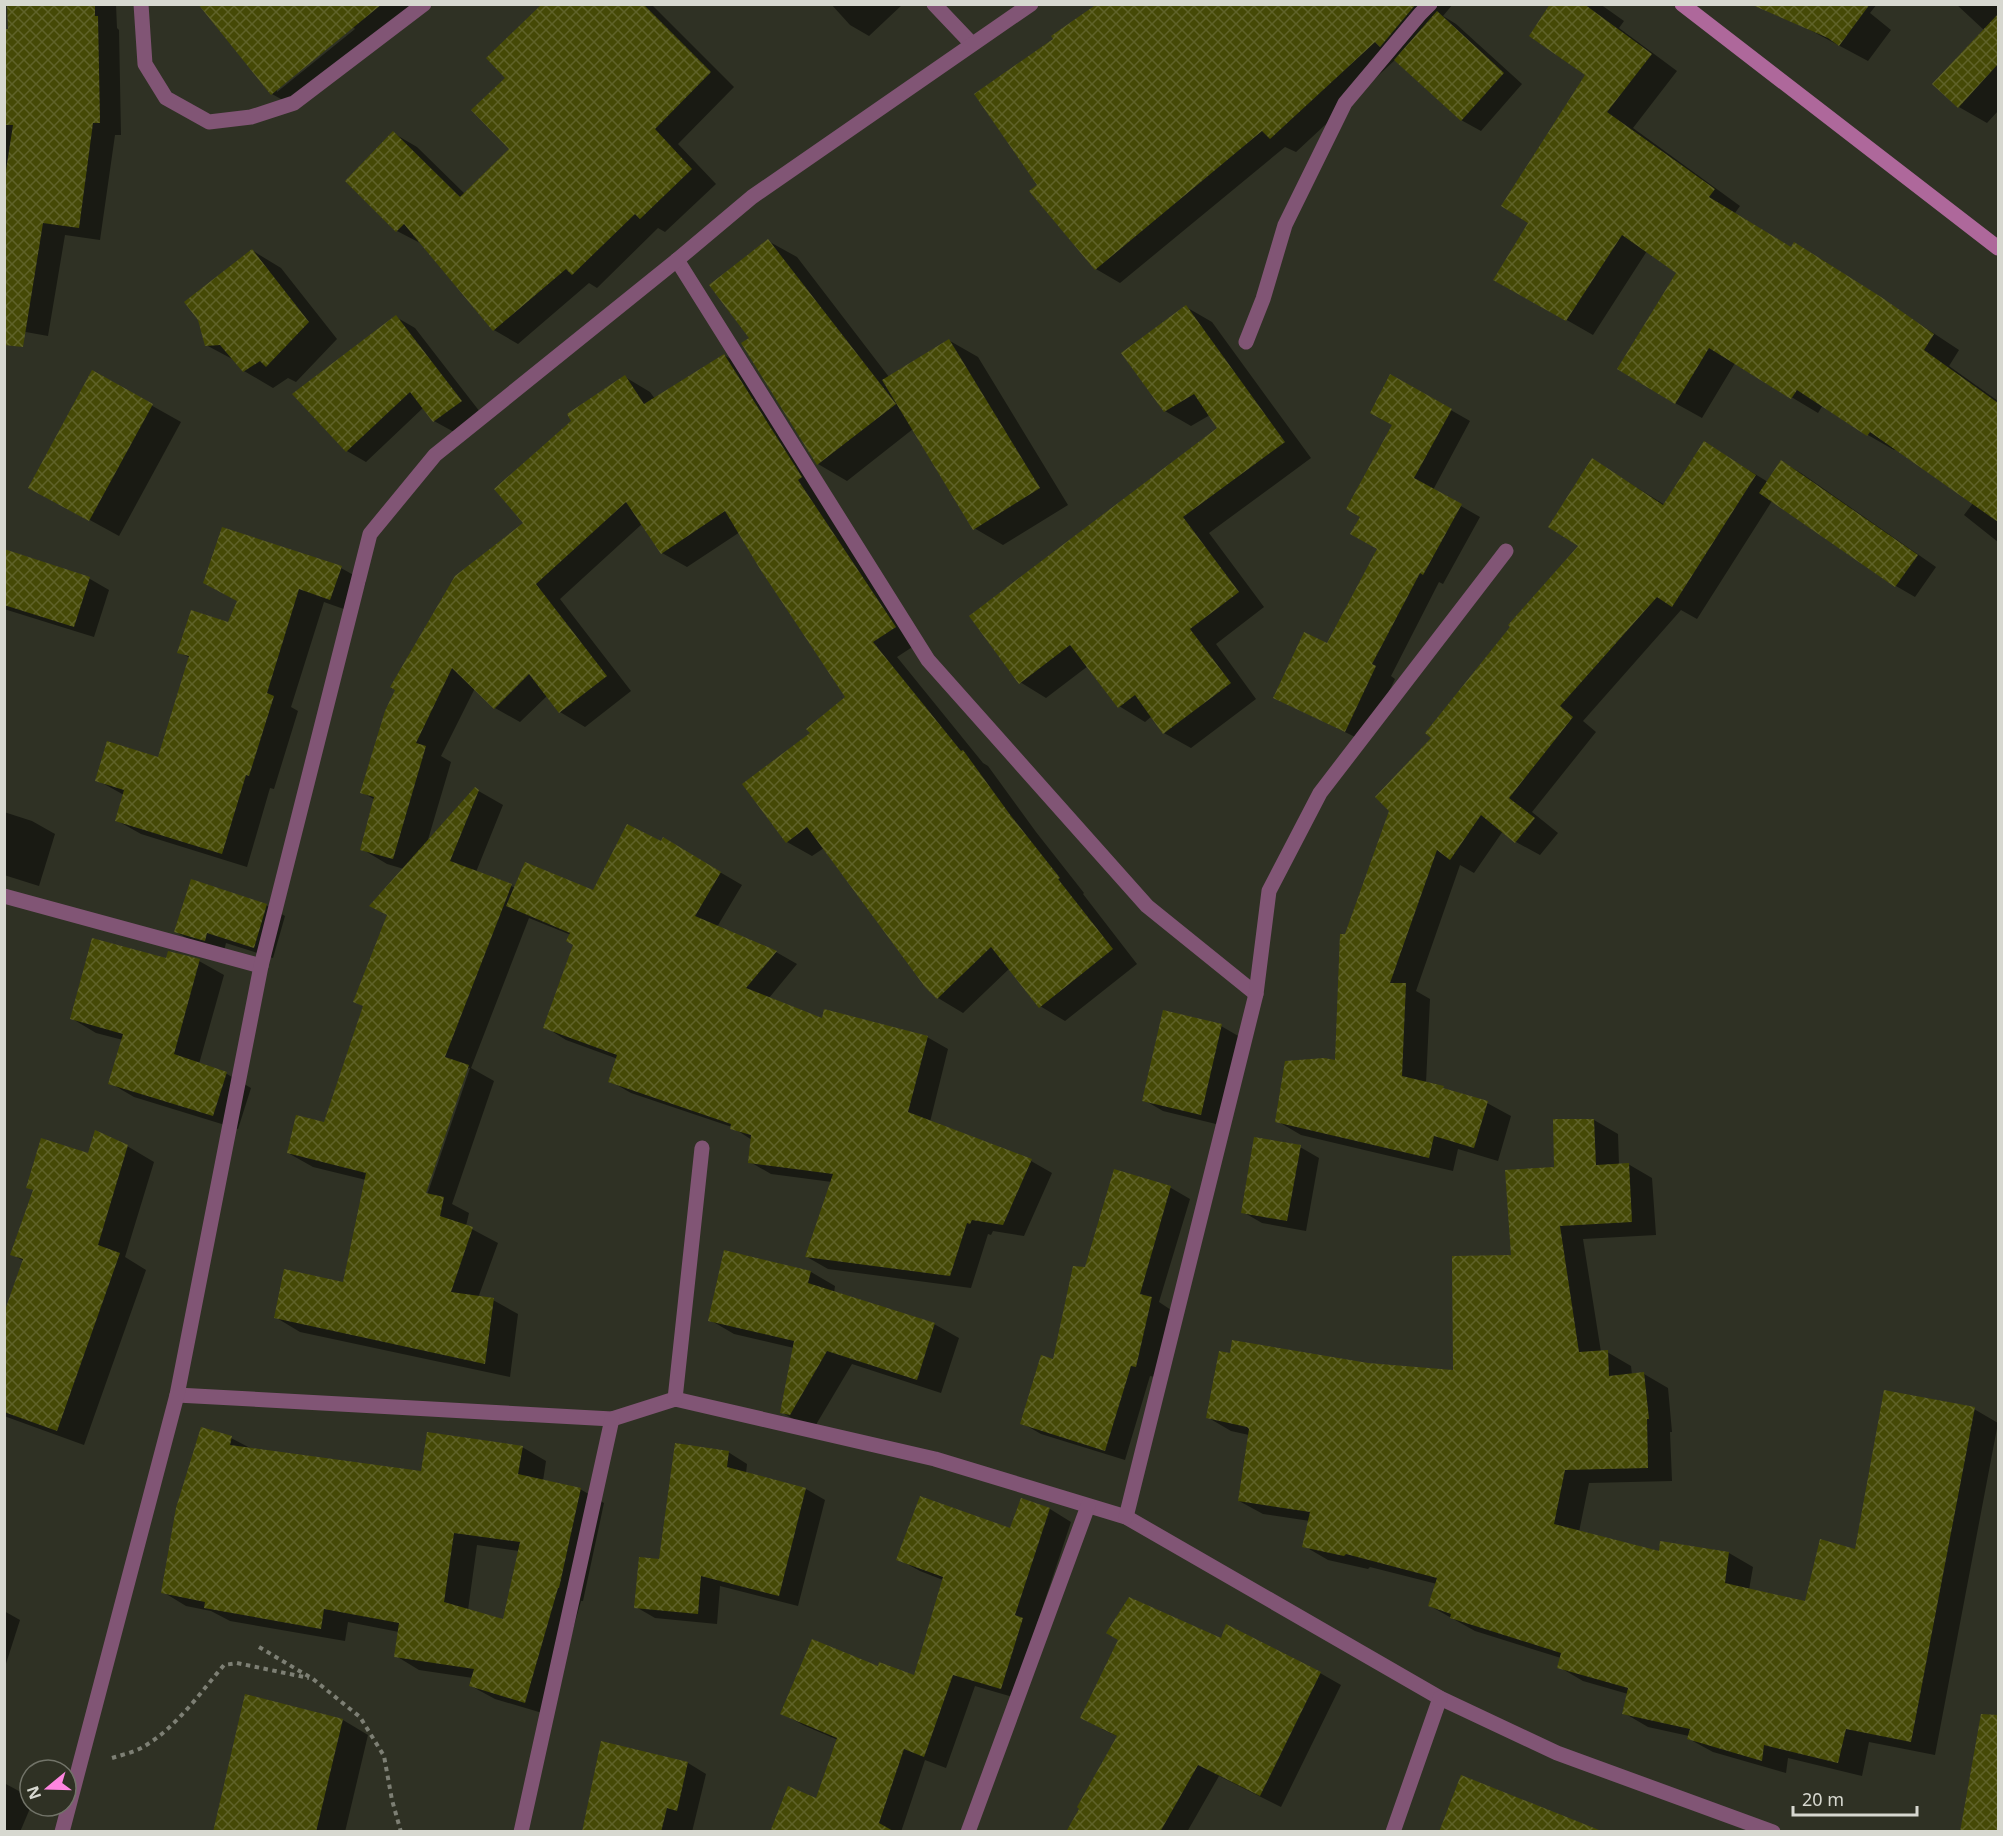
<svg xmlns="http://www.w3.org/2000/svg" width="2003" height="1836" font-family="'Noto Sans',sans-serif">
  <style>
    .shadow { fill: #0007; fill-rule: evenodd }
    .building { fill: url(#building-cross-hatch); fill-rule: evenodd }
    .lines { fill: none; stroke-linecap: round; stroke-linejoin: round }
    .path { stroke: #7d7f74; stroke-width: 4; stroke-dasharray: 4.5 4.5; stroke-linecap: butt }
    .minor { stroke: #815575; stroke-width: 15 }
    .secondary { stroke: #ae689b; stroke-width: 15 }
  </style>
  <defs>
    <pattern id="building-cross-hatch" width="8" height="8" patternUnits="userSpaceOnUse" patternTransform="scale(1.5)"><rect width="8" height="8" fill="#454906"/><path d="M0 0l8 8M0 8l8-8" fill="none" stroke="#5f6229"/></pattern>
  </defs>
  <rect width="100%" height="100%" fill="#2f3124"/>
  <g class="shadow">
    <polygon points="8,4 116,4 117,28 119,30 121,135 115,135 100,240 65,235 48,336 9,329 4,351 4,30 9,30"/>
    <path d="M200,4H419L295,107L272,94ZM353,27L355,29L277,92V88Z"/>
    <polygon points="545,4 651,4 734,87 678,144 716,184 665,232 658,228 597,288 589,283 518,344 494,330 422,244 397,231 393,133 417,147 465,194 511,149 507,78"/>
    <polygon points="831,4 903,4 869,36 850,25"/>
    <polygon points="1099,4 1453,4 1443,16 1456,24 1522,84 1481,131 1461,120 1396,59 1296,152 1285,147 1120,283 1096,269 1039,185 1055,40"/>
    <polygon points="1552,4 1600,4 1624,21 1619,28 1677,71 1633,128 1740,206 1735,213 1792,248 1821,259 1959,350 1949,366 1998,401 1998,542 1964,515 1973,503 1896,449 1894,450 1868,435 1823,405 1818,413 1735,363 1702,418 1675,403 1678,273 1647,251 1593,335 1495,279 1530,223 1587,74"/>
    <polygon points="1802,4 1877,4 1870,13 1891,30 1868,61 1795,22"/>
    <polygon points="1956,4 1998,4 1998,111 1987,123 1959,107 1985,31"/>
    <polygon points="768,241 797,257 889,377 950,341 978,357 1068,505 1003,545 974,528 913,429 847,481 818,464 743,344 751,338"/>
    <polygon points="253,251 281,268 337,339 296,382 288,378 273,388 244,371 236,361 206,345"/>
    <polygon points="1186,307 1212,322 1311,458 1209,533 1264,607 1216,644 1256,699 1191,748 1164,733 1152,716 1145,722 1119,706 1088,666 1046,698 1020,682 1220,428 1210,415 1191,426 1165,411"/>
    <polygon points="396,317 415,328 480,412 454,432 434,421 424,407 366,462 347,451"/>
    <path d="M724,355L749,370L920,642L897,657L983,763L988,766L1036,832L1084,893L1083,894L1137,964L1065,1021L1040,1006L1010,968L963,1013L938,998L824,848L812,856L787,842L812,734L847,697L740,532L687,567L662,553L642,524L560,599L631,691L585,727L560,712L547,696L520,722L495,708L475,688L441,756L451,762L427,843L475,789L503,805L476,872L516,888L593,891L661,843L663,839L742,885L717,927L776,952L797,964L769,998L823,1020L927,1037L948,1049L930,1122L1031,1161L1052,1173L1024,1236L993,1231L991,1235L988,1234L971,1288L828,1269L807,1257L832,1182L771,1174L750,1162L752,1140L732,1127L631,1093L610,1081L618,1059L566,1040L545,1027L575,945L571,935L529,918L471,1068L494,1081L452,1204L469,1213L466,1226L498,1243L478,1298L493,1300L518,1314L510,1377L300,1332L275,1317L344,1284L366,1180L313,1167L288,1153L325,1124L364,1007L355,1001L389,915L404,869L387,864L362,849L375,800L362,792L525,523L625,377L650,392L655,399ZM467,1068H470L425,1201L423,1200Z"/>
    <polygon points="92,372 181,422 119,536 57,502"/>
    <polygon points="1391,376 1470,421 1433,490 1480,517 1443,584 1439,582 1391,676 1395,679 1365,742 1275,697 1328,645 1379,548 1362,517 1394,425"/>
    <polygon points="1704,443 1768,482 1782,462 1801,473 1936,567 1915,597 1896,586 1772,501 1697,619 1681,610 1583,721 1596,732 1532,812 1558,833 1540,855 1516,842 1503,831 1474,873 1460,865 1416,991 1430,999 1426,1083 1487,1103 1511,1116 1498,1161 1458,1149 1453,1171 1301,1135 1277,1121 1336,1062 1346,936 1433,738 1580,546 1592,460 1665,505"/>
    <polygon points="4,551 90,579 109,590 94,637 4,609"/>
    <polygon points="341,568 366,582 355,613 324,602 291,707 298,711 274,789 270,788 247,867 141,834 116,820 124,795 97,780 159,759 190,658 179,652 229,624"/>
    <polygon points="4,812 32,821 55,834 39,886 4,875"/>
    <polygon points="266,905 285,916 273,958 226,943 224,951 195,943 176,932"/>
    <polygon points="167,960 199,961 224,975 199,1064 227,1074 251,1088 238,1129 134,1097 110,1083 123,1040 96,1033 71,1018"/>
    <polygon points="1221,1026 1240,1037 1220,1125 1163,1111 1144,1100"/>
    <polygon points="1594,1120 1618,1134 1619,1165 1628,1164 1652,1178 1656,1235 1583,1239 1601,1352 1607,1352 1631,1366 1632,1375 1644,1374 1668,1388 1672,1432 1670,1432 1672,1481 1589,1483 1579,1532 1660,1553 1661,1543 1729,1553 1753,1567 1749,1590 1806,1602 1856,1550 1974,1409 1998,1423 1935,1755 1869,1742 1862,1776 1788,1758 1786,1773 1713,1752 1689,1739 1689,1736 1648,1727 1624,1713 1628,1694 1583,1681 1559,1667 1561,1658 1475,1631 1430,1606 1437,1584 1370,1567 1368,1569 1328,1560 1304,1546 1310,1521 1263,1514 1239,1501 1249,1435 1231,1431 1207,1417 1368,1365 1455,1372 1555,1169"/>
    <polygon points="127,1146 154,1162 125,1257 146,1270 84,1445 4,1416 4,1317 24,1261 11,1254 34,1191 28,1187 89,1155"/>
    <polygon points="1300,1147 1319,1158 1306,1231 1262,1223 1243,1212"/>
    <polygon points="1115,1171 1171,1188 1190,1199 1159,1302 1171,1310 1155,1377 1150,1376 1125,1460 1041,1434 1022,1423 1054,1361 1086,1269"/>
    <polygon points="811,1272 835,1286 834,1293 934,1324 959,1338 941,1393 852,1364 814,1428 806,1426 781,1412 794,1348 734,1334 710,1320"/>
    <path d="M231,1438L252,1449L422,1473L522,1447L546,1461L543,1481L580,1489L604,1503L583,1601H581L549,1715L495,1699L471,1686L473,1678L419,1670L396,1656L399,1632L348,1622L345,1641L230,1621L211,1611L186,1606L163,1592ZM477,1545L519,1551L504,1621L468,1610Z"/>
    <polygon points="728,1452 747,1464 746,1474 806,1489 825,1500 798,1606 720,1586 717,1624 655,1618 636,1607 660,1560"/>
    <polygon points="1022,1500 1050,1509 1071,1522 1036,1627 1023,1700 975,1686 946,1768 925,1760 901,1832 771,1832 817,1800 838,1740 803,1725 782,1713 879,1668 915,1676 943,1580 920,1571 898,1559 1011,1529"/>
    <polygon points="4,1611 20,1620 4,1670"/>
    <polygon points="1221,1640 1320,1673 1341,1685 1281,1807 1219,1776 1187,1832 1068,1832 1119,1737 1102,1729"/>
    <polygon points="343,1720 368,1735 345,1832 214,1832"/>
    <polygon points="688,1763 706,1774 692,1832 585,1832"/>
    <polygon points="1971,1780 1998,1785 1998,1832 1962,1832"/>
    <polygon points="4,1783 30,1797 31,1806 20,1832 4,1832"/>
  </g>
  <g class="building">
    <polygon points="7,4 95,4 95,16 98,16 100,123 93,123 79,228 43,223 23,347 4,345 4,183 13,125 4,125 4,29 8,29"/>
    <polygon points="198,4 382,4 271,95"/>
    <polygon points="542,4 643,4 711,72 655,129 692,169 640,219 635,214 572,275 566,269 493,331 404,224 396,232 345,181 393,131 460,197 509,149 471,110 505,78 486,58"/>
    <polygon points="1097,4 1416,4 1380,47 1375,42 1270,139 1262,131 1095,270 1029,191 1037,185 974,94 1053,39 1051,36"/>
    <polygon points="1550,4 1584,4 1652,54 1607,112 1715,189 1709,197 1791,247 1794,242 1881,297 1934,334 1924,350 1998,403 1998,522 1870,432 1867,436 1797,390 1791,399 1709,348 1675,404 1617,369 1676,273 1622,235 1566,321 1493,280 1528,223 1501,206 1585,75 1529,36"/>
    <polygon points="1750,4 1870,4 1839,46 1828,38"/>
    <polygon points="1437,11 1504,73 1461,121 1394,60"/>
    <polygon points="1998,14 1998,64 1958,108 1932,84"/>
    <polygon points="768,239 896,404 817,465 741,343 749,338 709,285"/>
    <polygon points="252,249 309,322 266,367 260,361 243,372 220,345 205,346 198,320 184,302"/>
    <polygon points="1186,305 1285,442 1183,517 1239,592 1190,629 1231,683 1163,734 1135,695 1118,708 1070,645 1019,684 969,616 1217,428 1194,394 1164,412 1121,353"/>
    <polygon points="396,315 462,401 433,422 410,392 346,452 292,394"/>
    <polygon points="949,339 1040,488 973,530 882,380"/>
    <polygon points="724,354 802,477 798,480 896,627 873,642 961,751 963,750 1011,816 1060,878 1058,879 1113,949 1039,1008 991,947 937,999 925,987 807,827 786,843 742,784 810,733 806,729 845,697 760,569 725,511 661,554 626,502 536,584 607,676 559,713 529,674 494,709 452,668 416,743 426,746 393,859 360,850 374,797 360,793 385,711 395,690 390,687 455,576 523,523 494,489 571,421 567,414 625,375 644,404"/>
    <polygon points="92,370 153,404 89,521 28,488"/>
    <polygon points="1390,374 1452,409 1414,478 1462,504 1423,575 1420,573 1372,664 1376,666 1345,732 1273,698 1304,632 1327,643 1377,549 1350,534 1360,517 1346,509 1392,425 1370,413"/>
    <polygon points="1704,441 1756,475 1672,607 1657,597 1560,706 1573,717 1509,798 1535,818 1515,843 1481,815 1450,860 1437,850 1390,983 1406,983 1402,1076 1444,1086 1443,1088 1488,1101 1474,1148 1434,1136 1429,1158 1275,1122 1285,1061 1324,1058 1335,1060 1340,934 1345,934 1389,811 1375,797 1431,738 1425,733 1510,627 1508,625 1578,546 1548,527 1592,458 1663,505"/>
    <polygon points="1781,460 1918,555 1895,587 1759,493"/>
    <polygon points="222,527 342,566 330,600 299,589 267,693 274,696 249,776 246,775 222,854 115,821 124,790 95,781 107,741 158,757 189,656 177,653 191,610 228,622 237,601 203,583"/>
    <polygon points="4,549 90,577 74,627 4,605"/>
    <polygon points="475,787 479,790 450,861 512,884 445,1057 469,1065 426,1193 444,1197 440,1216 473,1227 451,1292 494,1298 485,1364 274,1318 284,1269 343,1282 366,1173 287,1153 296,1115 324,1122 363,1006 353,1002 387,915 369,906"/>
    <polygon points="627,824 661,841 663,837 721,872 695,916 777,951 746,988 822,1018 824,1009 928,1036 908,1112 1032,1159 1003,1225 972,1220 970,1224 967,1223 950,1276 805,1257 833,1174 748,1163 751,1135 730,1129 731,1124 608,1082 617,1055 543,1028 573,945 566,941 570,933 506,906 525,862 593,890"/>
    <polygon points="191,879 267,904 254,948 207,933 205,941 174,932"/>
    <polygon points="92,938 166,958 168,951 200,959 174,1054 227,1072 213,1116 108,1084 123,1034 70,1019"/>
    <polygon points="1163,1010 1222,1024 1201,1115 1142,1101"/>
    <polygon points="1553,1119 1594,1119 1596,1165 1629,1163 1632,1222 1560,1226 1579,1352 1608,1350 1609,1376 1644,1372 1649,1419 1647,1419 1648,1468 1565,1470 1554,1524 1659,1551 1660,1541 1729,1552 1725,1583 1805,1601 1820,1539 1855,1549 1884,1390 1975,1407 1911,1742 1846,1729 1838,1763 1764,1745 1762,1761 1687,1739 1690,1729 1622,1714 1628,1688 1557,1668 1561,1653 1450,1618 1451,1614 1428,1606 1437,1578 1346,1554 1344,1556 1302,1547 1310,1512 1238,1501 1249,1429 1247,1427 1206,1418 1219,1351 1230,1353 1232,1340 1368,1363 1453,1370 1452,1256 1511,1255 1505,1170 1554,1167"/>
    <polygon points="95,1130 128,1145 98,1245 120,1253 57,1431 4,1412 4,1313 23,1259 10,1255 33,1190 26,1188 41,1138 88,1153"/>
    <polygon points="1254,1137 1301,1145 1287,1221 1241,1213"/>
    <polygon points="1114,1169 1171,1186 1140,1294 1152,1297 1136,1367 1131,1366 1105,1451 1020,1424 1041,1355 1053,1359 1073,1266 1085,1267"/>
    <polygon points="724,1250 811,1271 808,1283 935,1323 917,1380 827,1351 790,1415 780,1413 794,1341 708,1321"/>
    <path d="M201,1427L232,1436L230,1445L421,1471L427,1432L523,1446L518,1474L581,1488L559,1588H558L525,1703L469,1686L474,1669L394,1657L399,1623L324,1609L321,1629L204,1608L205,1602L161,1593L176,1508ZM454,1533L520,1542L503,1619L444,1602Z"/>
    <polygon points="675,1443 729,1451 727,1467 806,1488 779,1596 701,1576 698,1614 634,1608 639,1557 659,1559"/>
    <polygon points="920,1496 1010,1528 1021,1498 1050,1508 1015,1615 1023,1618 1001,1689 953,1675 924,1757 904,1749 879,1823 895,1832 770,1832 788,1786 816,1798 837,1738 780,1714 812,1639 878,1666 879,1662 914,1675 943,1577 896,1560"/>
    <polygon points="1129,1597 1221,1638 1226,1624 1321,1672 1260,1796 1198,1765 1160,1832 1066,1832 1079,1809 1077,1807 1117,1736 1080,1718 1118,1640 1106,1633"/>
    <polygon points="245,1694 343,1719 316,1832 213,1832"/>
    <polygon points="1981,1714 1998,1715 1998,1832 1960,1832"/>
    <polygon points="601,1741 688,1762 677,1811 667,1808 661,1832 582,1832"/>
    <polygon points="1461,1775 1599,1830 1598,1832 1439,1832"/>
  </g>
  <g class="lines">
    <g class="path">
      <polyline points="259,1647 313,1679 360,1717 384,1756 392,1800 401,1832"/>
      <path d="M112,1758C122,1755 134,1752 143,1747C176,1728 200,1693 224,1665L237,1663L309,1678"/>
    </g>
    <g class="minor">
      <polyline points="141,4 145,64 166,98 209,122 251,117 294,103 424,4"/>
      <polyline points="934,4 972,44"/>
      <polyline points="677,260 928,660 1147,906 1256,994"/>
      <polyline points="1246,342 1263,299 1285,225 1345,103 1420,14 1430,4"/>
      <polyline points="4,896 261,966"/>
      <polyline points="177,1395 612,1419 675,1399 935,1459 1126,1517 1440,1698 1557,1753 1773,1832"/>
      <polyline points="675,1399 702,1148"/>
      <polyline points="1126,1517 1256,994 1269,891 1320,793 1506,551"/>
      <polyline points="62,1832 177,1395 261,966 370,534 435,455 677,260 752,197 1031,4"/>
      <polyline points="521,1832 612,1419"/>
      <polyline points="968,1832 1088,1506"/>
      <polyline points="1393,1832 1440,1698"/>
    </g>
    <polyline class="secondary" points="1682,4 1998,248"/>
  </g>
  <rect width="2003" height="1836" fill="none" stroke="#d7d8d0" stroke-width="12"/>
  <g transform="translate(48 1788) rotate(251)"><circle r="28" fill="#2f3124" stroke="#727469" stroke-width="1.5"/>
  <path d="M0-4.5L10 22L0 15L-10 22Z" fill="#fe85e0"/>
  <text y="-9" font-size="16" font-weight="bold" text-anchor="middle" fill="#d7d8d0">N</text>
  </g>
  <path d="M1793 1806v9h124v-9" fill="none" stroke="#d7d8d0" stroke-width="3"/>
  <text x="1802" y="1806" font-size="18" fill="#d7d8d0" stroke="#2f3124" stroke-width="4.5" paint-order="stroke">20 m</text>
</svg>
